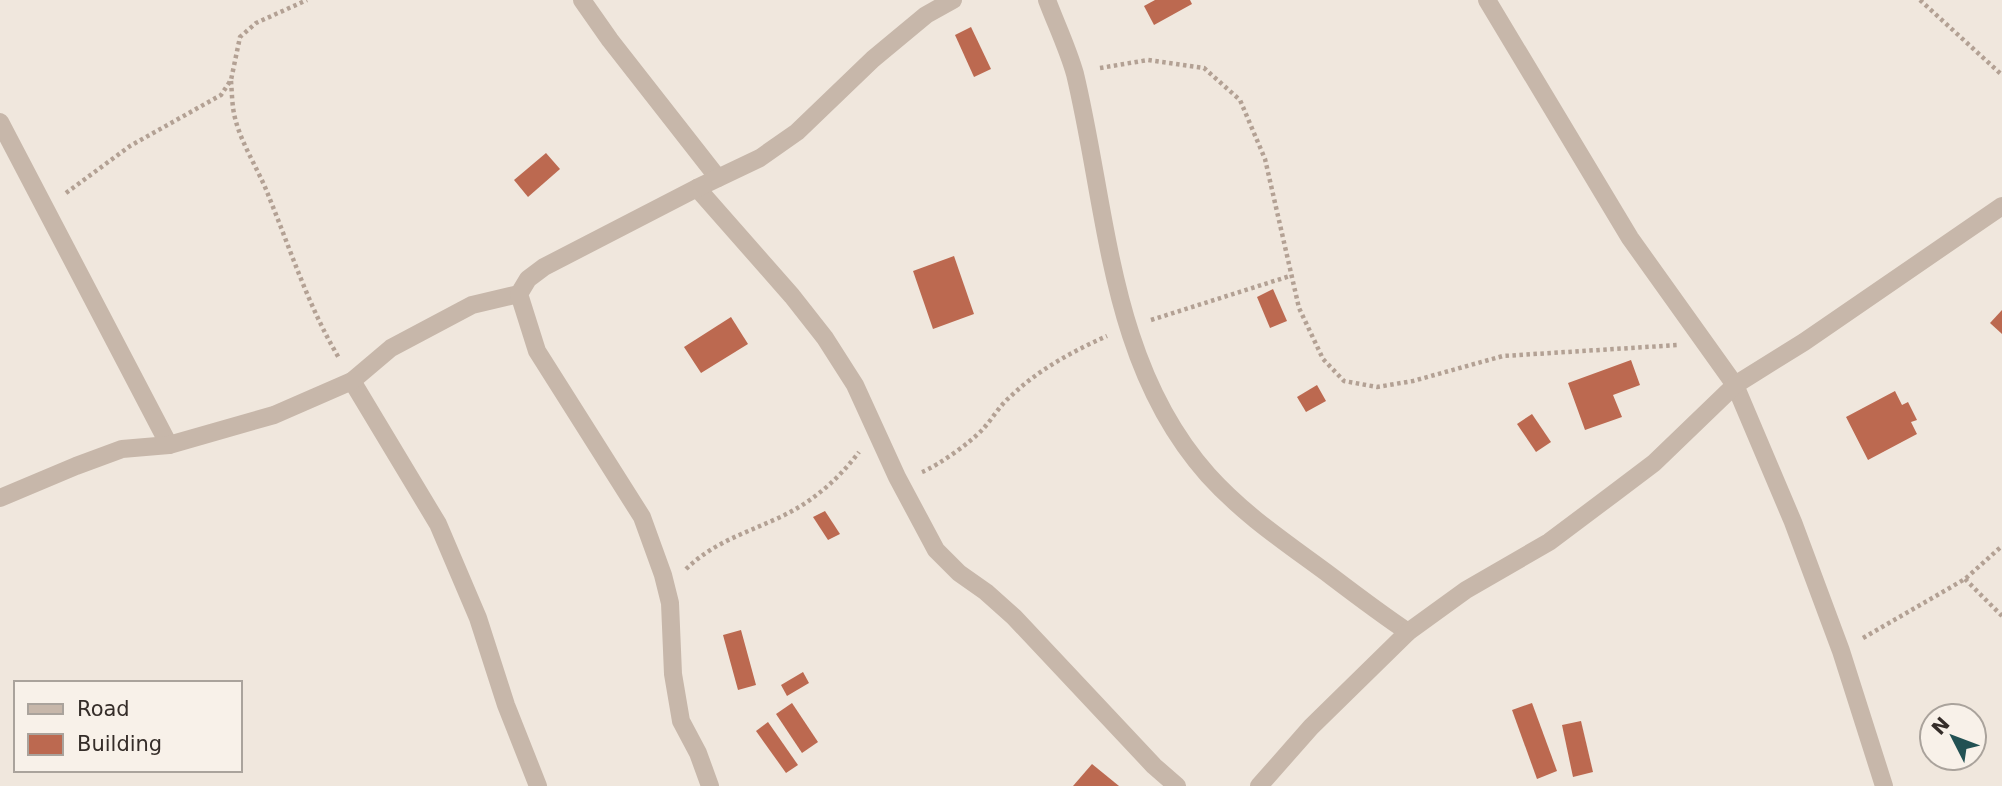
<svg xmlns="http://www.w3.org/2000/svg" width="2002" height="786" font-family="'DejaVu Sans',sans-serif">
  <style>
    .building { fill: #bc6950 }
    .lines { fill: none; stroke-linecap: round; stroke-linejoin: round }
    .path { stroke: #b3a194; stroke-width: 4.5; stroke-dasharray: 3.5 3.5; stroke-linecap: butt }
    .street { stroke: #c7b7aa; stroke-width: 18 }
  </style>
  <rect width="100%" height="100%" fill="#f0e7dd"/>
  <g class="building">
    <polygon points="1155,0 1190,0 1192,4 1154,25 1144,6"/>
    <polygon points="971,27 991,69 974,77 955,35"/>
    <polygon points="546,153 560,169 528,197 514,180"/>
    <polygon points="954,256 974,314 933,329 913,271"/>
    <polygon points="1273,289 1287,321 1270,328 1257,297"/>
    <polygon points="2002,310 2002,334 1990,323"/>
    <polygon points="731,317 748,344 701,373 684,347"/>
    <polygon points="1631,360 1640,385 1613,395 1622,417 1585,430 1568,383"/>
    <polygon points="1317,385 1326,401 1306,412 1297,397"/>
    <polygon points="1895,391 1902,405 1908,402 1917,420 1911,422 1917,434 1868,460 1846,417"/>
    <polygon points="1532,414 1551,442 1536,452 1517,424"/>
    <polygon points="825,511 840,534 828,540 813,517"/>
    <polygon points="741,630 756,685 738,690 723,635"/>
    <polygon points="803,672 809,683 787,696 781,685"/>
    <polygon points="792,703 818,742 802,753 776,714"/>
    <polygon points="1532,703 1557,771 1537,779 1512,710"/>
    <polygon points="1581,721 1593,772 1573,777 1562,725"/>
    <polygon points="768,722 798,765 786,773 756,731"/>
    <polygon points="1092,764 1119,786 1073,786"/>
  </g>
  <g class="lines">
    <g class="path">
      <polyline points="1920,0 2002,75"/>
      <polyline points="1100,68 1148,60 1204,68 1240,100 1265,159 1299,308 1323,359 1344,381 1377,387 1413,381 1503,356 1678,345"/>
      <path d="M231,81C232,93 232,107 235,118C242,146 259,170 269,197C291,251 309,308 339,358"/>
      <polyline points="66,193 130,146 221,95 231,80 240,37 256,23 307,0"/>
      <polyline points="1151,320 1290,276"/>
      <path d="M922,472C939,465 970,443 983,429C993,418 1000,405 1011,396C1038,370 1073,351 1107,336"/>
      <path d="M686,569C713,543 743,534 776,519C810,504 837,481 859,452"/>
      <polyline points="1965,579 2002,616"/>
      <polyline points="1863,638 1965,579 2002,546"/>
    </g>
    <g class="street">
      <polyline points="582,0 610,40 718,178"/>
      <path d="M1047,0C1056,24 1068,49 1075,74C1108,212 1109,364 1208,475C1245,516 1288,544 1331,576C1356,595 1381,614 1408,632"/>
      <polyline points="1487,0 1630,238 1735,385 1793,522 1841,651 1884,786"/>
      <polyline points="0,122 169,445"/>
      <polyline points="697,188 792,296 825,338 855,385 897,477 936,550 959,573 986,592 1014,617 1154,766 1177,786"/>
      <polyline points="352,381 438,524 478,618 506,705 538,786"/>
      <polyline points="0,498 76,466 122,449 169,445 274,415 352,381 391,348 472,305 519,294"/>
      <polyline points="710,786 698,753 681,721 673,674 670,603 663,575 642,517 537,351 519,294 528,279 544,267 697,188 760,158 797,132 873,59 926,15 953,0"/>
      <polyline points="1259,786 1311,727 1408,632 1466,590 1549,542 1613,494 1654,463 1735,385 1804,342 2002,206"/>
    </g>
  </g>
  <rect x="14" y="681" width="228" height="91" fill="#f8f1e9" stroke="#aaa39c" stroke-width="2"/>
  <rect x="28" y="704" width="35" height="10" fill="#c7b7aa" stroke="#aaa39c" stroke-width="2"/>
  <text x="77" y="716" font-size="21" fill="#352d29">Road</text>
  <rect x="28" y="734" width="35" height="21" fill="#bc6950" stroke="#aaa39c" stroke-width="2"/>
  <text x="77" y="751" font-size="21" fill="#352d29">Building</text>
  <g transform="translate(1953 737) rotate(312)"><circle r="33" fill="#f8f1e9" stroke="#aaa39c" stroke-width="2"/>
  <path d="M0-5L12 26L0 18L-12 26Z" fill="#225153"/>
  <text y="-10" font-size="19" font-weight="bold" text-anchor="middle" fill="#352d29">N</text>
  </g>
</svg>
